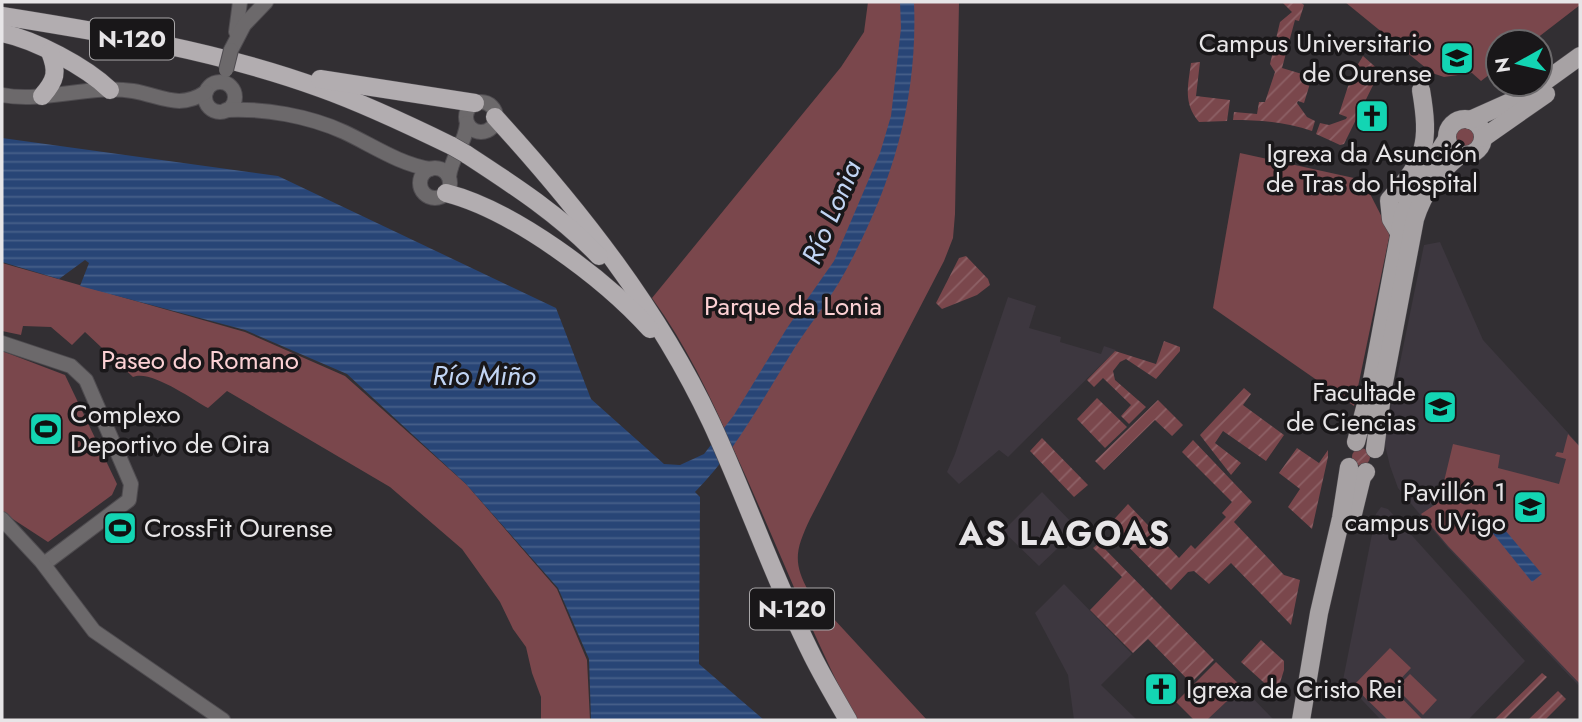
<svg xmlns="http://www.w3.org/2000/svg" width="1582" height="722" font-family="Jost,sans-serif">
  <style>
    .built { fill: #3d373f }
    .green { fill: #7a474c }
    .garden { fill: url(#garden-furrows) }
    .water { fill: url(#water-rules) }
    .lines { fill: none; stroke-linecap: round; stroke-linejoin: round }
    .tertiary-casing { stroke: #4f4c50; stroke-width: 16 }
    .primary-casing { stroke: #4f4c50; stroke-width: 19 }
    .trunk-casing { stroke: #4f4c50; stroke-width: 19 }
    .tertiary { stroke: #6c696b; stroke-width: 14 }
    .primary { stroke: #a7a2a4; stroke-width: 18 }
    .trunk { stroke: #b2adb0; stroke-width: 18 }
    .tertiary-bridge-casing { stroke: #4f4c50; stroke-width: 16; stroke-linecap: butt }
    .trunk-bridge-casing { stroke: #4f4c50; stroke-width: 19; stroke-linecap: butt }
    .tertiary-bridge { stroke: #6c696b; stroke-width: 14 }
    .trunk-bridge { stroke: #b2adb0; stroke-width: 18 }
    .labels { text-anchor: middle; stroke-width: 7; stroke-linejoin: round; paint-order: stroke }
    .shield { fill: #191719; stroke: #a9a7a9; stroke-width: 2 }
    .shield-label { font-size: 24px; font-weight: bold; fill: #e7e5e7 }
    .poi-label { font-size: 26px; fill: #e7e5e7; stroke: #191719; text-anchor: end }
    .park-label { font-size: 26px; fill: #fcd1d4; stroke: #191719 }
    .water-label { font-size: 28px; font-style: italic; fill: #c1d4f3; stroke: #191719 }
    .district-label { font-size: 33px; font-weight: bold; letter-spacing: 2px; fill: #e7e5e7; stroke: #191719 }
  </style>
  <defs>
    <pattern id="garden-furrows" width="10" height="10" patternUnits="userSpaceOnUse" patternTransform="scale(1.75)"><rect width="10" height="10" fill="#7a474c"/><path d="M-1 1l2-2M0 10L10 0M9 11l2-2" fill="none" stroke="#8d6166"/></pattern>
    <pattern id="water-rules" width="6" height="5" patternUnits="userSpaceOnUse" patternTransform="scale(1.75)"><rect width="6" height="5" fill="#284576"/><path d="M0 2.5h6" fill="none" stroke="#47608a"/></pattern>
  </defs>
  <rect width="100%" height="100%" fill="#322f33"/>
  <g class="built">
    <polygon points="1440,242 1483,340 1580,446 1580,687 1448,548 1398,488 1390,466 1384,441 1424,245"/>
    <polygon points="1008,297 1036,306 1029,328 1061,337 1060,342 1101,354 1104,346 1116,350 1008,457 999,450 959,484 947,472 955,454"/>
    <polygon points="1042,492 1078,529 1039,566 1003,531"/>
    <polygon points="1381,507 1388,509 1525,661 1468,720 1381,720 1343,680 1376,514"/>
    <polygon points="1064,584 1132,654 1101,685 1137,720 1074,720 1068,675 1035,613"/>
    <polygon points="1242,687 1274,720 1207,720"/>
  </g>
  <g class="green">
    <path d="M868,2H959L955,214L953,238L944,261L810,519C796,549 792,562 809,592L927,720H856C810,632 775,539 733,448C710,395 686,345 652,298L841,67L864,32Z"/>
    <polygon points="1345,2 1580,2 1580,5 1532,42 1498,42 1498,68 1481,81 1472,73 1444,77 1432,73"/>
    <circle cx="1465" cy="137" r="11"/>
    <polygon points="1240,153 1363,180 1390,233 1354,406 1213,308"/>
    <path d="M2,263L245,332L345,376L466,484L557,589L587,660L590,720H541V697L532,673L526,647L513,629L500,602L462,549L390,487L227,391L208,408C192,399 150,369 133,377L85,332L72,345L51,327L23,326L21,335L2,331Z"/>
    <polygon points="2,351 65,375 117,484 112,495 48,542 2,512"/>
    <polygon points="1568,434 1580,447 1580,684 1448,546 1421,514 1439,502 1453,444 1500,455 1498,468 1559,484 1566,459 1555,456 1557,452 1563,453"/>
    <polygon points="1390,648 1411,668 1392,688 1423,720 1388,720 1353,686"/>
    <polygon points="1216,662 1242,687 1207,720 1194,720 1176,702"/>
    <polygon points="1410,674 1437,700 1423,715 1396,688"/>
  </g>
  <g class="garden">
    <path d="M1282,2H1300L1304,5L1299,21L1295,20L1282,68L1312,77L1304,103L1298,101L1297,103L1307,117L1315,121L1312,131C1287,122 1260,120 1233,120L1234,112L1257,114L1259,102H1265L1275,72L1270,64L1280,22L1292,12Z"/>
    <polygon points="1363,56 1380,71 1344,144 1340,145 1316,134 1320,123 1329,125 1346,119 1347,117 1339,114 1352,74"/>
    <path d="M1200,62L1196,96L1230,100L1227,121L1199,122C1183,103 1188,86 1191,63Z"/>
    <polygon points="966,256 988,279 990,285 977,295 942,309 936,303 959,258"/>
    <polygon points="1164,341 1180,347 1180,351 1156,379 1126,359 1120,362 1113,371 1115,380 1146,407 1129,424 1121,416 1131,405 1103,378 1094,387 1087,380 1115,351 1156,364"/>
    <polygon points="1244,388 1251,394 1243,405 1284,435 1266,461 1223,431 1215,443 1241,463 1231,475 1200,435"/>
    <polygon points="1097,398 1127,427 1105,448 1077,419"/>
    <polygon points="1158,400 1183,425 1172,436 1155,420 1104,470 1095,461"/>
    <polygon points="1042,438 1088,485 1074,497 1030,451"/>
    <polygon points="1193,440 1252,502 1234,522 1284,575 1300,580 1291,625 1231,563 1209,584 1194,571 1188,572 1171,590 1108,526 1128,504 1179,558 1191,545 1195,549 1226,517 1222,513 1232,502 1182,452"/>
    <polygon points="1297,448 1319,463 1328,450 1328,457 1312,529 1288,507 1300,489 1279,473"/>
    <circle cx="1361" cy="457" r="9"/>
    <polygon points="1099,543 1214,660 1191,683 1148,639 1133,653 1090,610 1122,577 1093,548"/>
    <polygon points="1261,640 1284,661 1284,670 1279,686 1271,689 1241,662"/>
    <polygon points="1542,673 1547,677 1504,720 1494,720"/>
    <polygon points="1558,691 1566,699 1545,720 1528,720"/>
  </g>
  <g class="water">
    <path d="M900,2H914C918,101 892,186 845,272C829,302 806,328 789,357C760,404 734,453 695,492L700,497L699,664L764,720H591L589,659L558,588L466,484L347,374L245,330L80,286L89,263L85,260L59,279L2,262V138L278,176L556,308L591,399L664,464L680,465L704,454L734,415L787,328L834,261L880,153L891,116L901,28Z"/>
    <polygon points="1500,524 1542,574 1532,582 1491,531"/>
  </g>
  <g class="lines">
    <g class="tertiary-casing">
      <g id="tertiary">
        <polyline points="236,32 240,2"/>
        <polyline points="231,50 244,25 266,2"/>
        <circle cx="220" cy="97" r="15"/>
        <path d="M2,95C45,103 89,84 133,91C162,96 179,110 206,92"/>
        <circle cx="481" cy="117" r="15"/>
        <path d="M226,110C264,108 309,116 344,132C372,145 399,164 430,169"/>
        <circle cx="435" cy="183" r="15"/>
        <path d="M449,177C451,157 466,143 467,123"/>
        <polyline points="2,343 71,366 86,380 131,484 129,500 44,564"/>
        <polyline points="2,519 41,561 94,631 223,720"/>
      </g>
    </g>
    <g class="primary-casing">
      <g id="primary">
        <circle cx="1465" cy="137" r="18"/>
        <polyline points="1470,120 1526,95 1580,56"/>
        <polyline points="1483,138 1546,94"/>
        <path d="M1400,234L1391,219L1389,200C1426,160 1430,143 1421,90"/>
        <polyline points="1356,442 1371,385 1403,215 1412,193 1447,139"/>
        <path d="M1375,449L1383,388L1415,219C1424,191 1438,173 1460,155"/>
        <polyline points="1352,518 1362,477 1366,472"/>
        <polyline points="1301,720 1319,613 1341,518 1349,467"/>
      </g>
    </g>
    <g class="trunk-casing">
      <g id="trunk">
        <path d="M2,16C109,33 218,51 320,88C365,104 409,125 452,146"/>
        <path d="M2,33C35,40 85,66 110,90"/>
        <polyline points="320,79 475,103"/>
        <path d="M42,96C56,80 58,72 50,52"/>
        <path d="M495,117C579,209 658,309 711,422C746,497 773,577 810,651C821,674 835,697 848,720"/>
        <path d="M466,154C512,184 560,215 599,256"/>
        <path d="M446,193C513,210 604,278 650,329"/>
      </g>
    </g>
    <use href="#tertiary" class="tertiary"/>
    <use href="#primary" class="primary"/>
    <use href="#trunk" class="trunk"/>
    <g class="tertiary-bridge-casing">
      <polyline id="tertiary-bridge" points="226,70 231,50"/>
    </g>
    <g class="trunk-bridge-casing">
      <polyline id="trunk-bridge" points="452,146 466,154"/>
    </g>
    <use href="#tertiary-bridge" class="tertiary-bridge"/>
    <use href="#trunk-bridge" class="trunk-bridge"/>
  </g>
  <defs>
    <g id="university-square" transform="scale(1.75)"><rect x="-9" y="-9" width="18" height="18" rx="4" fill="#13d5b3" stroke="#191719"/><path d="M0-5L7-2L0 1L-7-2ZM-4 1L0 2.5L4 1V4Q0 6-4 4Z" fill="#111"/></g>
    <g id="church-square" transform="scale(1.75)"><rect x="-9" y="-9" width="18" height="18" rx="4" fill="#13d5b3" stroke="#191719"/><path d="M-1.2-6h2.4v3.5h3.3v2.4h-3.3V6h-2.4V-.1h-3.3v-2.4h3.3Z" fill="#111"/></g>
    <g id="stadium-square" transform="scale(1.75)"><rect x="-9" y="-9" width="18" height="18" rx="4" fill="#13d5b3" stroke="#191719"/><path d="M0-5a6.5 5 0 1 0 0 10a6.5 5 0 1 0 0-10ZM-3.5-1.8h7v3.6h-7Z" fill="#111"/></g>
  </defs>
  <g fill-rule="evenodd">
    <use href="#university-square" x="1457" y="58"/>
    <use href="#church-square" x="1372" y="116"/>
    <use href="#university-square" x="1440" y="407"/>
    <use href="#stadium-square" x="46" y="429"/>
    <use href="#university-square" x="1530" y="507"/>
    <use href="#stadium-square" x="120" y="528"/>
    <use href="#church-square" x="1161" y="689"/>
  </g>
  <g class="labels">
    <g class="shield">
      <rect x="90" y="18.5" width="84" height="41" rx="5"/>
      <rect x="750" y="588.5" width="84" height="41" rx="5"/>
    </g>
    <g class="shield-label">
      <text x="132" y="47">N-120</text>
      <text x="792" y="617">N-120</text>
    </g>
    <g class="poi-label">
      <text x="1432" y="52">Campus Universitario<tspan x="1432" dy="30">de Ourense</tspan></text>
      <text x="1372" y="162" text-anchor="middle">Igrexa da Asunción<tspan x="1372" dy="30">de Tras do Hospital</tspan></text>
      <text x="1416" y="401">Facultade<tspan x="1416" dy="30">de Ciencias</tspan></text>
      <text x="70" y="423" text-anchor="start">Complexo<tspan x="70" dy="30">Deportivo de Oira</tspan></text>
      <text x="1506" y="501">Pavillón 1<tspan x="1506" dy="30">campus UVigo</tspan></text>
      <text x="144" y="537" text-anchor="start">CrossFit Ourense</text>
      <text x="1186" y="698" text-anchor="start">Igrexa de Cristo Rei</text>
    </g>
    <g class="park-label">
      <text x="793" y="315">Parque da Lonia</text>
      <text x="200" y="369">Paseo do Romano</text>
    </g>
    <g class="water-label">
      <text transform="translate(831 212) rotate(-67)" y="10">Río Lonia</text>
      <text x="484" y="385">Río Miño</text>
    </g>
    <g class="district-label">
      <text x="1065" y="545">AS LAGOAS</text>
    </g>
  </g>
  <rect width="1582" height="722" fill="none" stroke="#e7e5e7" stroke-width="7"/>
  <g transform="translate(1519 63) rotate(262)"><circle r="33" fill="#191719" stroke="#6b696b" stroke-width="2"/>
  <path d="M0-5L12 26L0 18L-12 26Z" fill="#13d5b3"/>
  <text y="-10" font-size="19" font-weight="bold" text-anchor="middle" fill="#e7e5e7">N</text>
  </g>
</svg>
